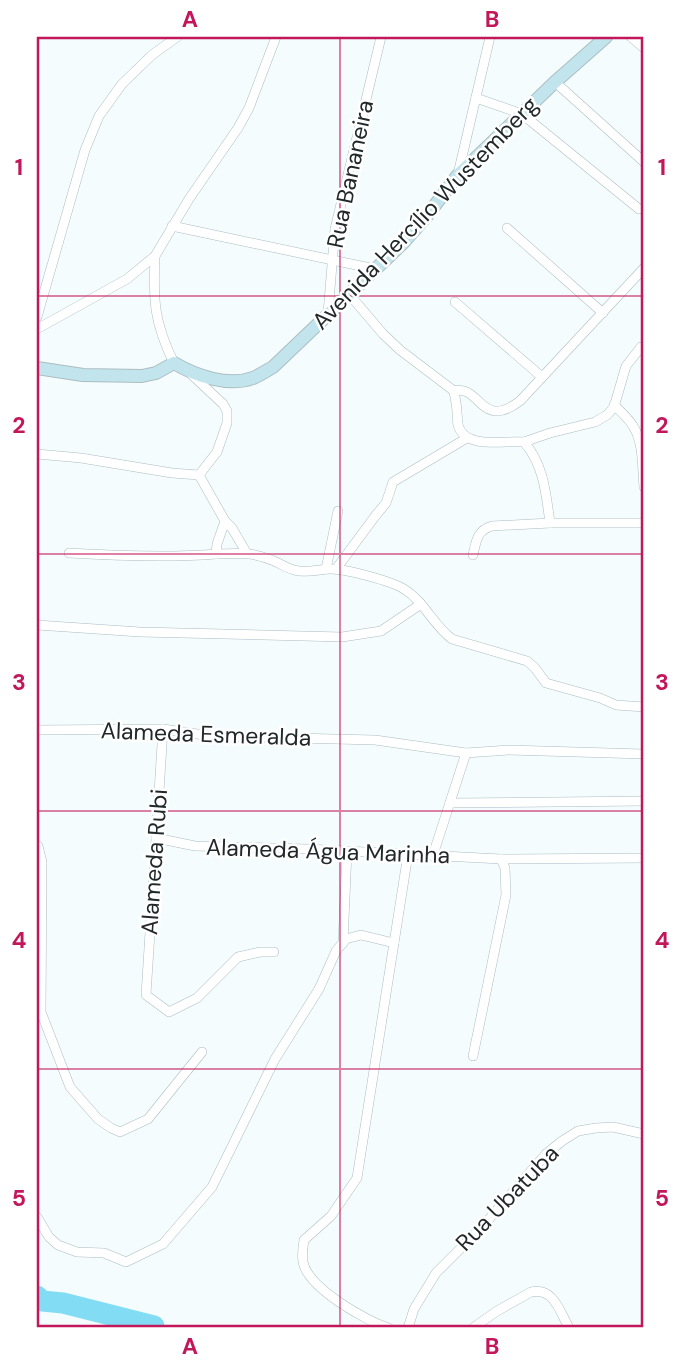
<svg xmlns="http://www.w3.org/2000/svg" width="681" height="1365" font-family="'DM Sans',sans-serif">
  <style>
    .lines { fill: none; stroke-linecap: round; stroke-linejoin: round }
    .river { stroke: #82ddf4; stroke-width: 21 }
    .street-casing { stroke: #abbdc2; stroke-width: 10 }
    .secondary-casing { stroke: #abbdc2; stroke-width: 14 }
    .street { stroke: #fff; stroke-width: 9 }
    .secondary { stroke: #c2e5ed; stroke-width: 12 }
    .grid { fill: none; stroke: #c2185b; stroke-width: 2; stroke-opacity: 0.55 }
    .labels { text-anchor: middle; stroke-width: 5; stroke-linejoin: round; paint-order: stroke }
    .street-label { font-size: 23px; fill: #21282a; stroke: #fff }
    .neatline { fill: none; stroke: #c2185b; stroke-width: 2.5 }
    .grid-label { font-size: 23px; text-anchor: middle; font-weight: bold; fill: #c2185b }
  </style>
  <rect width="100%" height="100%" fill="#f5fcfe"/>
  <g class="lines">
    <polyline class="river" points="37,1296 42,1301 63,1303 154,1326"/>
    <g class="street-casing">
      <g id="street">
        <polyline points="631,37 644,48"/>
        <polyline points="555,82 644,162"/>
        <polyline points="476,98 522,114 639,209"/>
        <polyline points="458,174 490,37"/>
        <polyline points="172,226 375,269"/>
        <polyline points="507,228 603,313"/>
        <path d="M155,256C153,300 154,323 174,363"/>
        <path d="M349,294L383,334L400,350L454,391C455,398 457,406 457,413C458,418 457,421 458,425C465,450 504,440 524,442C544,465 546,494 550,523"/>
        <polyline points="455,302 542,377"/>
        <polyline points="328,313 335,229 381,37"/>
        <polyline points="37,317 85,150 99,116 122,84 152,55 177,37"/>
        <polyline points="37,329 127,279 155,256 189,199 238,128 249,108 276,37"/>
        <path d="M454,391C481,384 480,431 520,401L644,268"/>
        <path d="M614,405C621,412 629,419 633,426C644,443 642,468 644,487"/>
        <polyline points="524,442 550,433 595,422 607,415 614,407 626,366 641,347"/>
        <polyline points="37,454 81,458 172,473 199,475 217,452 227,423 227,411 223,404 191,374"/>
        <polyline points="225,521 232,528 246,552"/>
        <path d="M69,553C119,556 167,558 216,554L217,544L225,521L199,475"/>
        <path d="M216,554C238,553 254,552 274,561C281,564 287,568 294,570C306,574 319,569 331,569C346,569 391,581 404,589C424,601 433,625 452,639L527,661L535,668L546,683L600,698L616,705L644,707"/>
        <path d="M473,555C476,542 477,530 492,526L550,523H644"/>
        <polyline points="326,569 338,511"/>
        <polyline points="336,569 376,515 386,503 393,482 467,438"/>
        <polyline points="37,625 140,632 342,637 381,631 421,604"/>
        <polyline points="163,729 146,995 169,1012 197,998 238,957 260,952 274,952"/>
        <polyline points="37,730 163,729 211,736 375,740 466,753 509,750 644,754"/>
        <polyline points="450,803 644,801"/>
        <polyline points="156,838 195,846 307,849 501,859 644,858"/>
        <polyline points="37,846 38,846 42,862 41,1012 70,1087 98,1119 111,1128 120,1132 148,1119 202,1052"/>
        <polyline points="433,855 466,753"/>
        <polyline points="343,943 347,851"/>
        <polyline points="473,1056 506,895 505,868 501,859"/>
        <polyline points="37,1217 49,1237 58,1245 77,1252 104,1253 126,1262 163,1244 212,1187 275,1059 319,989 336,951 346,939 361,935 394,943"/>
        <path d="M389,1328C366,1321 308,1288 303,1262C302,1255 303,1246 304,1240L331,1216L357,1178L408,854"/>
        <polyline points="408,1328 414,1309 436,1273 482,1227 546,1154 562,1141 578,1131 596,1128 613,1127 644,1134"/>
        <path d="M473,1328L497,1311L531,1292C554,1287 560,1312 569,1328"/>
      </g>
    </g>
    <g class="secondary-casing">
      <path id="secondary" d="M37,368L83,375L142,376L156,373L174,363C196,376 228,387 253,378C260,375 266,371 273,367L404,242L426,217L457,176L555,82L606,37"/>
    </g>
    <use href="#street" class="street"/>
    <use href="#secondary" class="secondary"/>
  </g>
  <path class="grid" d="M340,37V1328M37,296H644M37,554H644M37,811H644M37,1069H644"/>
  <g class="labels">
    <g class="street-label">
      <text transform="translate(350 174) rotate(-78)" y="8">Rua Bananeira</text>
      <text transform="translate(425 213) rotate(-46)" y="8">Avenida Hercílio Wustemberg</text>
      <text transform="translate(206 734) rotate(2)" y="8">Alameda Esmeralda</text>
      <text transform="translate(328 851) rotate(2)" y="8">Alameda Água Marinha</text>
      <text transform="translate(154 862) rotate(-86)" y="8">Alameda Rubi</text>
      <text transform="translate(507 1198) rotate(-46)" y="8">Rua Ubatuba</text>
    </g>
  </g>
  <rect width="681" height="1365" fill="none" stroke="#ffffff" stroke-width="77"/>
  <rect x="38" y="38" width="604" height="1288" class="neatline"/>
  <g class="grid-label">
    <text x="190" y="27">A</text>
    <text x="492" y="27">B</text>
    <text x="19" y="175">1</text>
    <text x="662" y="175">1</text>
    <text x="19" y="433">2</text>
    <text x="662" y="433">2</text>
    <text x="19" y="690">3</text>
    <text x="662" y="690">3</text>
    <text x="19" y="948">4</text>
    <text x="662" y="948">4</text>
    <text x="19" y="1206">5</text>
    <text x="662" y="1206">5</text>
    <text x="190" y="1354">A</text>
    <text x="492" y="1354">B</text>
  </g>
</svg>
